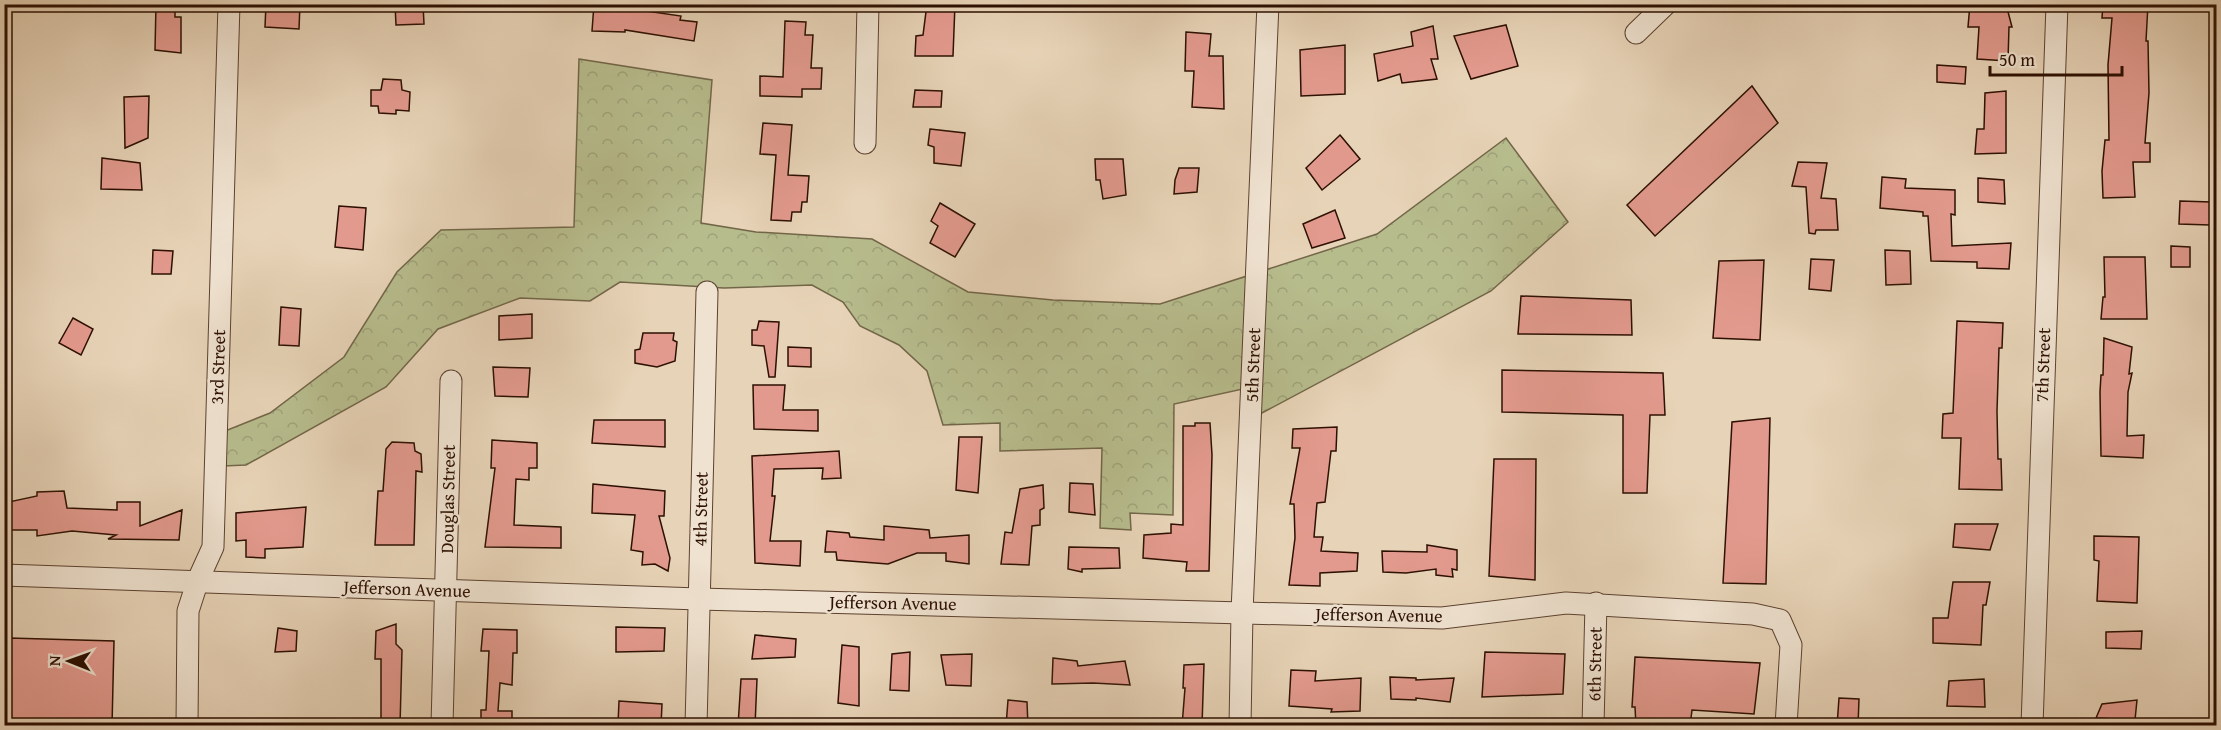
<svg xmlns="http://www.w3.org/2000/svg" width="2221" height="730" font-family="'Gentium Book Plus',serif">
  <style>
    .forest { fill: url(#forest-crowns); stroke: #726648; stroke-width: 1.5 }
    .building { fill: #e39a8e; stroke: #2d1002; stroke-width: 1.5 }
    .lines { fill: none; stroke-linecap: round; stroke-linejoin: round }
    .minor-casing { stroke: #5c412f; stroke-width: 23 }
    .minor { stroke: #efe2d0; stroke-width: 21 }
    .labels { text-anchor: middle; stroke-width: 5; stroke-linejoin: round; paint-order: stroke }
    .street-label { font-size: 18px; fill: #2d1002; stroke: #efe2d0 }
  </style>
  <defs>
    <pattern id="forest-crowns" width="20" height="18" patternUnits="userSpaceOnUse" patternTransform="scale(1.5)"><rect width="20" height="18" fill="#b7bc8d"/><path d="M2 6a3 3 0 1 1 6 0M12 15a3 3 0 1 1 6 0" fill="none" stroke="#9ea178"/></pattern>
  </defs>
  <rect width="100%" height="100%" fill="#e7d3b7"/>
  <filter id="stains"><feTurbulence type="fractalNoise" baseFrequency=".00333" numOctaves="4"/><feColorMatrix values="0 0 0 0 .2 0 0 0 0 .09 0 0 0 0 .02 0 0 0 .5 -.17"/></filter>
  <radialGradient id="worn" r=".72"><stop offset=".6" stop-color="#630" stop-opacity="0"/><stop offset="1" stop-color="#630" stop-opacity=".3"/></radialGradient>
  <polygon class="forest" points="579,59 712,80 701,223 756,232 872,239 968,292 1053,300 1160,304 1377,234 1506,138 1568,222 1491,291 1262,413 1247,388 1174,404 1173,515 1130,513 1131,530 1100,528 1102,448 1000,451 1000,423 943,425 927,371 899,345 860,326 843,302 812,285 724,288 620,282 590,301 520,298 438,329 386,387 246,465 223,466 225,431 270,413 344,357 397,272 441,230 574,227"/>
  <g class="building">
    <polygon points="156,4 175,4 175,17 181,17 181,53 155,50"/>
    <polygon points="266,4 300,4 299,29 265,27"/>
    <polygon points="395,4 423,4 424,24 396,25"/>
    <polygon points="594,4 626,4 626,8 681,16 680,20 697,22 694,41 625,30 625,32 592,31"/>
    <polygon points="927,4 955,4 953,56 915,56 916,36 923,35"/>
    <polygon points="1970,4 2006,4 2012,27 2009,27 2008,61 1977,59 1979,27 1968,27"/>
    <polygon points="2103,4 2148,4 2146,41 2148,41 2149,93 2145,143 2150,143 2150,162 2133,162 2135,197 2103,198 2102,171 2105,140 2109,140 2108,65 2112,18 2102,18"/>
    <polygon points="785,21 806,22 805,35 813,35 811,68 822,68 821,89 802,89 802,97 760,96 760,76 783,77"/>
    <polygon points="1506,25 1518,66 1471,79 1454,36"/>
    <polygon points="1433,26 1438,59 1431,59 1437,79 1402,83 1400,74 1378,81 1374,54 1413,46 1411,32"/>
    <polygon points="1186,32 1211,34 1209,56 1223,56 1224,109 1192,107 1194,71 1185,71"/>
    <polygon points="1345,45 1345,94 1301,96 1300,50"/>
    <polygon points="1937,65 1966,67 1965,84 1937,82"/>
    <polygon points="383,79 401,80 402,90 410,92 409,111 396,110 396,114 379,113 378,106 371,106 371,90 381,90"/>
    <polygon points="1752,86 1778,123 1655,236 1627,205"/>
    <polygon points="915,90 942,91 941,107 913,107"/>
    <polygon points="2006,91 2006,153 1975,154 1977,129 1984,129 1985,93"/>
    <polygon points="149,96 148,138 125,148 124,97"/>
    <polygon points="763,123 792,125 788,175 809,176 807,202 802,202 801,212 792,212 791,221 771,220 776,155 760,154"/>
    <polygon points="930,129 965,133 961,166 934,163 934,147 928,145"/>
    <polygon points="1340,135 1360,159 1322,190 1306,168"/>
    <polygon points="102,158 140,163 142,190 101,189"/>
    <polygon points="1095,159 1123,159 1126,195 1103,199 1100,180 1096,180"/>
    <polygon points="1798,162 1827,163 1821,198 1836,199 1838,230 1816,230 1815,234 1809,233 1806,187 1792,186"/>
    <polygon points="1179,168 1199,168 1197,192 1174,194 1175,180"/>
    <polygon points="1882,177 1906,179 1905,188 1955,190 1955,215 1951,214 1952,246 2011,243 2009,269 1977,268 1977,262 1931,261 1928,216 1923,216 1923,212 1880,208"/>
    <polygon points="1978,178 2004,180 2005,204 1978,202"/>
    <polygon points="2180,201 2211,202 2210,225 2179,224"/>
    <polygon points="940,203 975,224 955,257 930,243 938,226 931,221"/>
    <polygon points="339,206 366,208 363,250 335,247"/>
    <polygon points="1335,210 1345,238 1312,248 1303,224"/>
    <polygon points="2171,246 2190,247 2190,267 2171,267"/>
    <polygon points="153,250 173,251 171,274 152,274"/>
    <polygon points="1885,250 1910,251 1911,284 1886,285"/>
    <polygon points="2104,257 2145,257 2147,319 2101,319 2103,297 2105,297"/>
    <polygon points="1811,259 1834,260 1831,291 1809,289"/>
    <polygon points="1764,260 1760,340 1713,338 1719,261"/>
    <polygon points="1521,296 1631,300 1632,335 1518,334"/>
    <polygon points="281,307 301,309 299,346 279,345"/>
    <polygon points="532,314 532,338 499,340 499,316"/>
    <polygon points="73,318 93,329 81,355 59,343"/>
    <polygon points="759,321 779,322 775,377 769,377 764,346 752,345 752,330 757,330"/>
    <polygon points="1957,321 2003,323 2002,348 1999,348 1997,411 1998,459 2001,459 2002,490 1959,489 1961,438 1942,438 1943,414 1953,413"/>
    <polygon points="643,333 674,333 673,340 677,342 675,361 657,367 635,363 635,350 640,349"/>
    <polygon points="2104,338 2132,347 2129,374 2132,373 2128,392 2127,436 2144,435 2143,458 2101,456 2100,392 2101,375 2103,375"/>
    <polygon points="788,347 811,348 811,367 788,366"/>
    <polygon points="493,367 530,368 528,397 495,396"/>
    <polygon points="1502,370 1663,373 1665,415 1650,415 1647,493 1623,493 1623,415 1502,412"/>
    <polygon points="753,385 785,385 783,410 818,410 818,431 754,429"/>
    <polygon points="1770,418 1766,584 1723,583 1732,422"/>
    <polygon points="594,420 665,420 665,447 592,443"/>
    <polygon points="1195,423 1210,423 1212,455 1209,571 1186,571 1187,562 1143,558 1144,535 1171,533 1171,524 1183,525 1183,426 1195,426"/>
    <polygon points="1337,427 1336,451 1331,451 1325,502 1317,503 1314,537 1323,537 1321,551 1358,553 1357,571 1320,573 1320,586 1289,585 1295,538 1294,504 1290,504 1300,448 1292,448 1293,429"/>
    <polygon points="959,437 982,437 978,493 956,490"/>
    <polygon points="492,440 537,443 537,468 529,468 529,480 516,479 514,525 561,527 561,548 485,547 495,468 491,468"/>
    <polygon points="392,442 414,443 415,451 421,454 422,472 416,471 414,545 375,545 378,491 383,491 386,449"/>
    <polygon points="839,451 841,478 822,479 823,468 774,469 772,496 775,496 770,541 801,541 800,566 755,563 752,456"/>
    <polygon points="1494,459 1536,459 1535,580 1489,576"/>
    <polygon points="1070,483 1093,484 1095,515 1069,512"/>
    <polygon points="593,484 665,491 664,516 659,516 670,558 668,571 655,564 642,565 643,552 631,550 635,515 592,513"/>
    <polygon points="1043,485 1044,508 1040,510 1040,525 1032,526 1029,565 1001,564 1005,532 1012,533 1020,489"/>
    <polygon points="64,491 67,508 117,510 117,502 140,502 140,526 182,510 179,540 108,539 116,535 72,531 37,536 37,530 4,530 4,503 37,496 37,492"/>
    <polygon points="306,507 303,547 265,549 265,558 246,557 246,540 236,541 236,513"/>
    <polygon points="1955,524 1998,524 1990,550 1953,547"/>
    <polygon points="884,526 929,530 930,538 969,535 969,564 946,561 946,553 917,553 888,564 837,560 836,552 825,552 827,531 849,533 850,537 884,540"/>
    <polygon points="2094,536 2139,537 2137,603 2097,601 2099,561 2094,560"/>
    <polygon points="1427,545 1457,550 1457,570 1452,569 1453,577 1436,575 1436,569 1406,573 1383,572 1382,551 1427,552"/>
    <polygon points="1069,547 1119,548 1120,568 1082,569 1082,572 1068,569"/>
    <polygon points="1953,582 1990,582 1986,605 1983,605 1981,645 1933,643 1933,618 1948,618"/>
    <polygon points="396,624 396,644 402,650 400,726 381,726 381,659 375,659 376,631"/>
    <polygon points="616,627 665,628 664,651 616,652"/>
    <polygon points="278,628 297,631 296,651 275,652"/>
    <polygon points="483,629 517,630 517,653 513,653 512,685 500,683 498,711 512,711 512,726 481,726 481,710 486,710 489,651 481,651"/>
    <polygon points="2142,631 2141,649 2106,648 2106,632"/>
    <polygon points="755,635 796,639 795,657 752,659"/>
    <polygon points="9,638 114,641 112,726 4,724 4,689 7,689"/>
    <polygon points="842,645 859,647 859,706 838,703"/>
    <polygon points="910,652 909,691 890,690 892,654"/>
    <polygon points="1485,652 1565,654 1563,694 1482,697"/>
    <polygon points="972,654 971,686 946,685 941,655"/>
    <polygon points="1635,657 1760,663 1754,714 1692,710 1690,726 1636,726 1635,707 1632,707"/>
    <polygon points="1053,658 1077,661 1078,666 1125,661 1130,685 1093,683 1052,684"/>
    <polygon points="1204,664 1202,726 1182,726 1185,688 1183,688 1184,665"/>
    <polygon points="1291,670 1316,671 1315,681 1361,678 1360,711 1331,712 1332,709 1289,706"/>
    <polygon points="1390,677 1416,678 1416,680 1454,678 1450,702 1416,698 1416,700 1391,699"/>
    <polygon points="741,679 757,679 755,726 738,726"/>
    <polygon points="1984,679 1985,707 1947,706 1949,681"/>
    <polygon points="1839,698 1859,699 1858,726 1837,726"/>
    <polygon points="1008,700 1027,702 1028,726 1006,726"/>
    <polygon points="2137,700 2135,720 2096,718 2102,704"/>
    <polygon points="619,701 662,704 661,726 618,724"/>
  </g>
  <g class="lines">
    <g class="minor-casing">
      <g id="minor">
        <polyline points="1636,33 1666,4"/>
        <polyline points="865,143 868,4"/>
        <polyline points="4,575 699,599 1442,618 1566,603 1753,614 1780,620 1791,645 1786,726"/>
        <polyline points="187,726 188,611 198,580 213,547 229,4"/>
        <polyline points="442,726 451,381"/>
        <polyline points="696,726 707,292"/>
        <polyline points="1240,726 1242,612 1268,4"/>
        <polyline points="1593,726 1596,603"/>
        <polyline points="2032,726 2057,4"/>
      </g>
    </g>
    <use href="#minor" class="minor"/>
  </g>
  <g class="labels">
    <g class="street-label">
      <text transform="translate(1253 365) rotate(-88)" y="6">5th Street</text>
      <text transform="translate(2043 365) rotate(-88)" y="6">7th Street</text>
      <text transform="translate(218 367) rotate(-88)" y="6">3rd Street</text>
      <text transform="translate(448 499) rotate(-89)" y="6">Douglas Street</text>
      <text transform="translate(701 509) rotate(-89)" y="6">4th Street</text>
      <text transform="translate(407 589) rotate(2)" y="6">Jefferson Avenue</text>
      <text transform="translate(893 603) rotate(1)" y="6">Jefferson Avenue</text>
      <text transform="translate(1379 615) rotate(1)" y="6">Jefferson Avenue</text>
      <text transform="translate(1595 664) rotate(-89)" y="6">6th Street</text>
    </g>
  </g>
  <rect width="2221" height="730" fill="none" stroke="#e7d3b7" stroke-width="24"/>
  <rect x="6" y="6" width="2209" height="718" fill="none" stroke="#2d1002" stroke-width="3"/>
  <rect x="12" y="12" width="2197" height="706" fill="none" stroke="#2d1002" stroke-width="1.5"/>
  <g transform="translate(69 661) rotate(271)" stroke="#efe2d0" stroke-width="4.5" paint-order="stroke">
  <path d="M0-4.5L10 22L0 15L-10 22Z" fill="#2d1002"/>
  <text y="-9" font-size="16" font-weight="bold" text-anchor="middle" fill="#2d1002">N</text>
  </g>
  <path d="M1990 66v9h132v-9" fill="none" stroke="#2d1002" stroke-width="3"/>
  <text x="1999" y="66" font-size="18" fill="#2d1002" stroke="#efe2d0" stroke-width="4.5" paint-order="stroke">50 m</text>
  <rect width="100%" height="100%" filter="url(#stains)"/>
  <rect width="100%" height="100%" fill="url(#worn)"/>
</svg>
